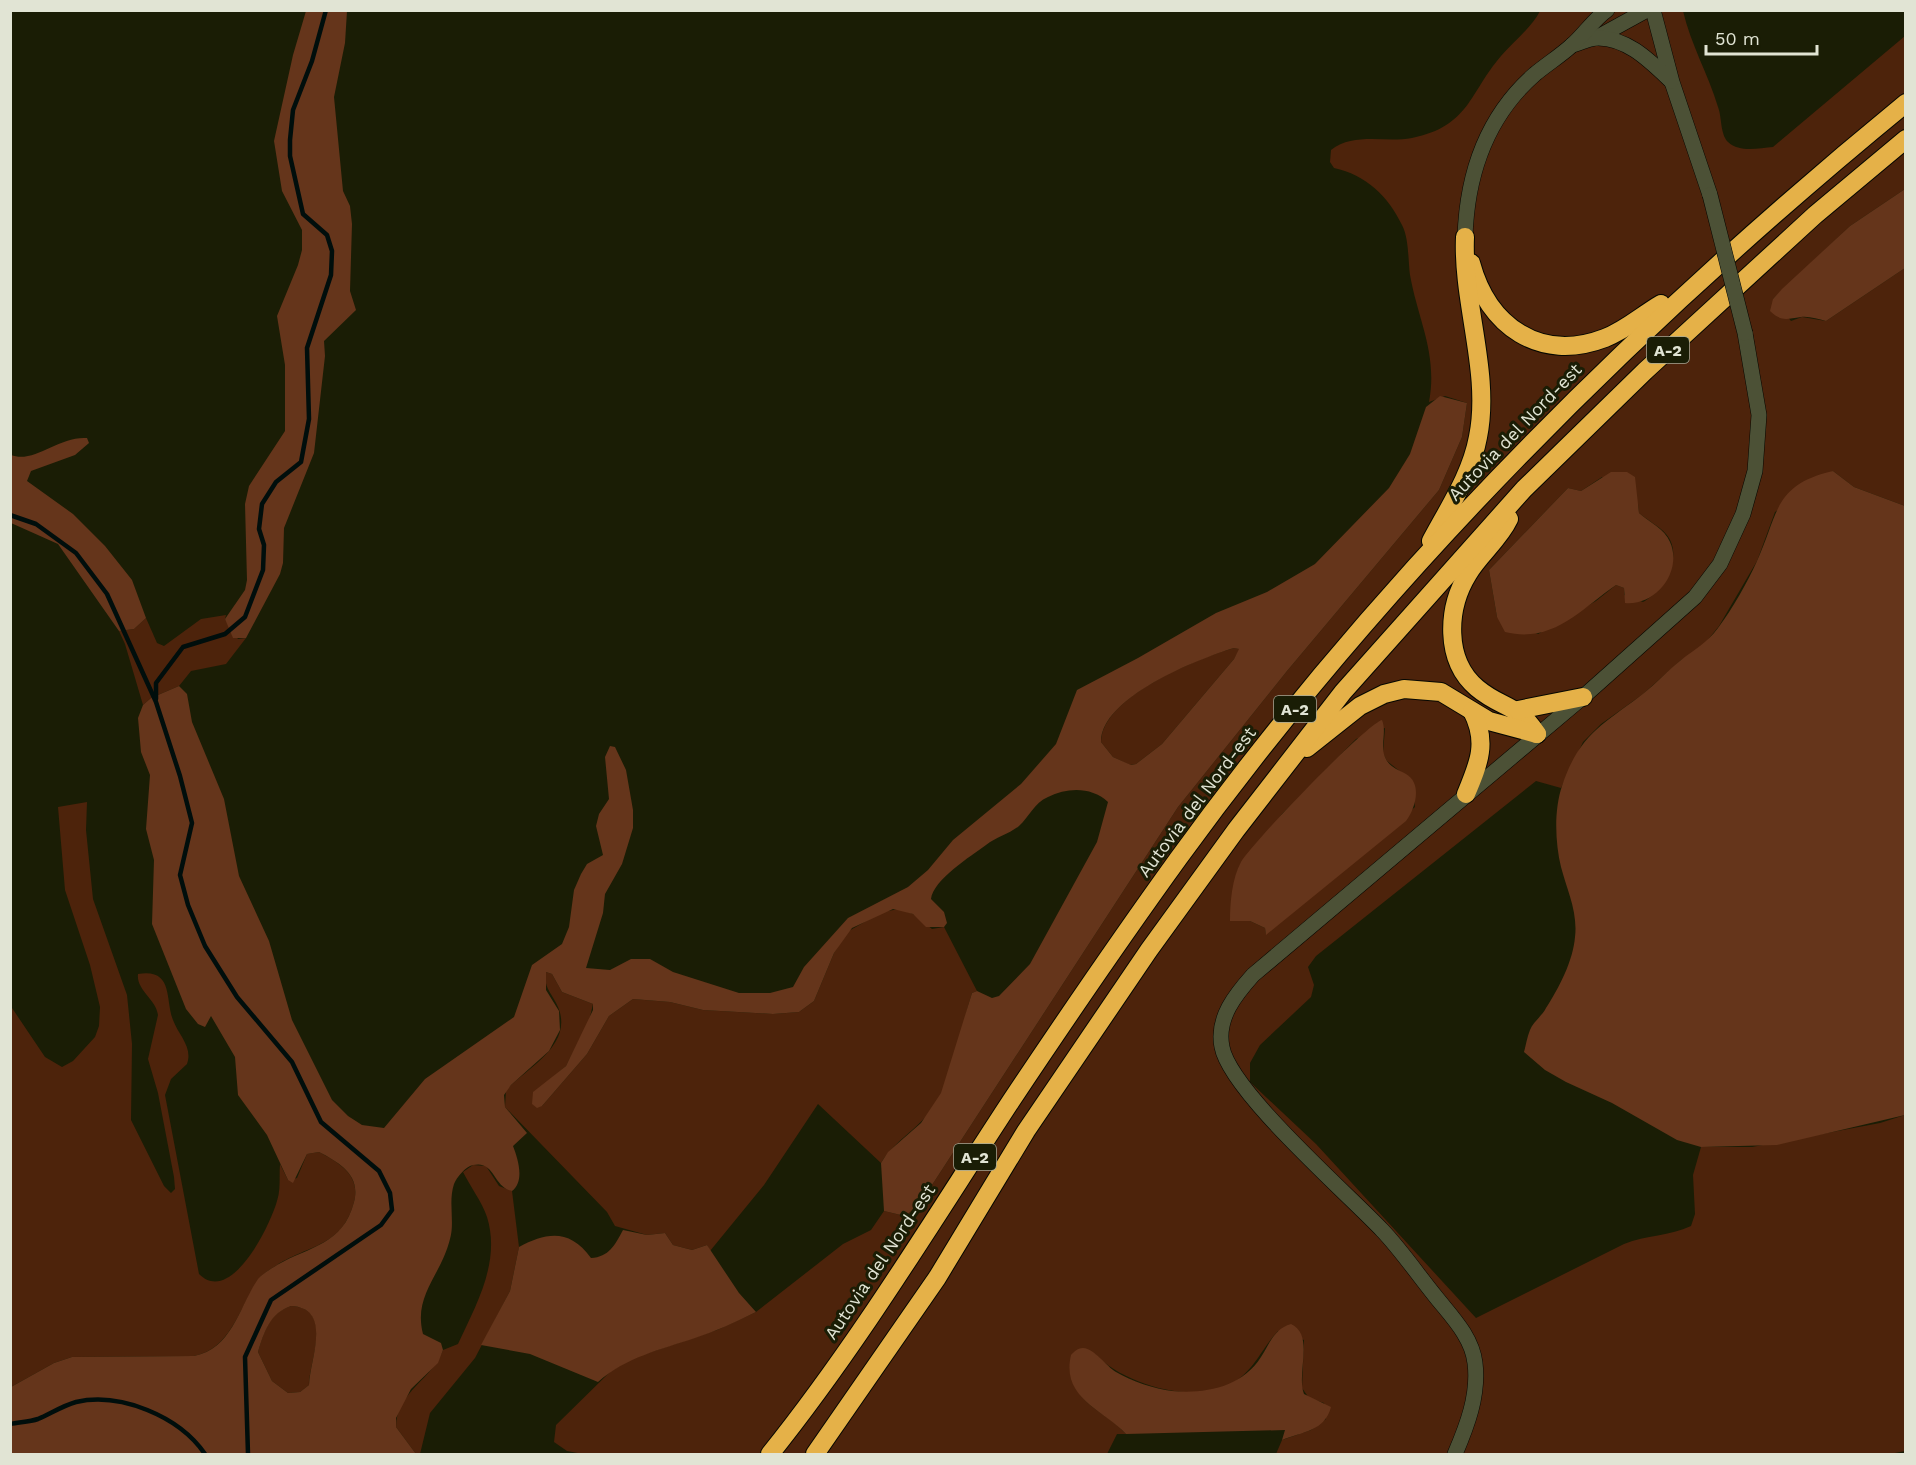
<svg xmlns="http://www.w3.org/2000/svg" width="1916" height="1465" font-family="'Work Sans',sans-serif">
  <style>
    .green { fill: #4d230b; fill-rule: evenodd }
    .forest { fill: #65351b; fill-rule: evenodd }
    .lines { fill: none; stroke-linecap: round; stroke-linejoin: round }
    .stream { stroke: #000e0c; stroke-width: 4.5 }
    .tertiary-casing { stroke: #050700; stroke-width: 16 }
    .motorway-casing { stroke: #050700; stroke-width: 20 }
    .tertiary { stroke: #4c5136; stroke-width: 15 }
    .motorway { stroke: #e5b148; stroke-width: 18 }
    .tertiary-bridge-casing { stroke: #050700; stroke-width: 16; stroke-linecap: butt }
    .tertiary-bridge { stroke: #4c5136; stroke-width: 15 }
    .labels { text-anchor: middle; stroke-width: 6; stroke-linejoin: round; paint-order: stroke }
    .shield { fill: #1a1d05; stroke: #a5a896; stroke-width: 1.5 }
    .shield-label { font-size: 16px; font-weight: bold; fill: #e1e4d4 }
    .street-label { font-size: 18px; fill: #e1e4d4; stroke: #1a1d05 }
  </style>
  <rect width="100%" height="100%" fill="#1a1d05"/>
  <g class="green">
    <path d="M1540,11H1683C1691,45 1708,74 1718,107C1722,117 1720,134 1728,142C1740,153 1759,148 1773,147L1905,36V189L1850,226L1773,299L1791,321L1802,317L1826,321L1905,268V506L1854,487L1833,471L1775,512L1757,561L1719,626L1702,647L1681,660L1643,694L1601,724L1583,742L1561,788L1536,781L1316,956L1308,967L1314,985L1311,997L1260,1045L1250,1063V1082L1316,1144L1476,1318L1624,1244C1646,1235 1670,1236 1691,1226L1695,1214L1693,1175L1701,1147H1752L1880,1123L1905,1115V1451L1890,1454H1276L1282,1440L1311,1430L1326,1419L1324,1403L1309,1398L1302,1388L1304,1340L1278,1331C1261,1349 1256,1368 1233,1383C1196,1406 1123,1384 1095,1354L1070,1368C1076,1407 1102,1408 1126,1434H1117L1107,1454H583L567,1451L554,1442L556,1425L611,1371L633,1358L717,1330L756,1312L843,1244L871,1230L884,1211L905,1216L919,1205L1178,807L1287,671L1439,490L1462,437L1467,403L1445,396L1429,402C1438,354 1418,320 1410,275C1408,260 1409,238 1402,225C1388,196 1366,175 1334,168L1330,162L1331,150C1354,132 1385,143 1412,138C1470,126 1469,93 1501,56C1513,42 1532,27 1540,11ZM1602,477L1638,504L1639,513C1647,520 1659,526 1666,534C1685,556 1663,591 1643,602L1624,595V588L1616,585L1596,601L1538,634L1497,617L1489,570L1568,488L1581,491ZM1385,728L1383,753L1387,761L1412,781L1415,807L1266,934L1265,928L1250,921H1230L1238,870L1282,814L1356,739Z"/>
    <polygon points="226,615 225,619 238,639 246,638 226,664 191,671 179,686 151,698 143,705 125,644 119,631 134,629 146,618 157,643 164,646 201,619"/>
    <path d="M1234,648L1240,649L1234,659L1162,744L1136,764L1130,765L1113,757L1101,742C1101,697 1198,658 1234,648Z"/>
    <path d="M87,802L86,830L93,899L127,995L132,1044L131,1120L164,1186L171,1193L175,1189L174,1177L158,1093L148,1059L158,1015C156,999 136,990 138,974C174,968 165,1000 173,1020C179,1036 193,1047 187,1064L171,1079L165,1095L199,1274C231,1306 270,1226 277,1201C281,1189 279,1176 280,1164L288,1180L297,1178L307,1154L319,1152C340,1163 361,1176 354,1202C342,1247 310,1244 277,1265C271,1269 263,1273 259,1279C239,1307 232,1348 194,1356L72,1357L54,1363L11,1387L10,1005L45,1057L62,1067L73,1061L95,1037L99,1026L100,1007L90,965L65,890L58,807Z"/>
    <path d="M899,909L913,914L932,929L944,927L977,991L972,993C960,1030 956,1072 935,1105C920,1128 895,1140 881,1163L818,1104L764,1185L710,1251L707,1245L692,1250L673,1245L665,1233L647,1235L615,1226L607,1212L505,1107L506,1090C527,1068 574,1045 558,1007C552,993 543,988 546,972L552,974L562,992L593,1004L589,1021L566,1066L547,1082L542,1106L587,1054L609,1016L633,999L670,1002L703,1010L773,1014L799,1012L814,1001L834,953L847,932L882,912Z"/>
    <path d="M473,1165L486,1166L499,1186L512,1191L519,1247L510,1291L475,1358L430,1413L420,1454H416L396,1427C396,1392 433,1379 443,1350L458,1344C476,1305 501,1262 487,1217C482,1202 470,1186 463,1172Z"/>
    <path d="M291,1306C334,1308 310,1359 309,1385L300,1392L288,1393L272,1381L258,1352C264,1332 269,1313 291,1306Z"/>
  </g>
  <g class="forest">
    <polygon points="306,11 347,11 345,43 334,97 343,191 350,206 352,224 350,291 356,310 324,341 325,356 314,453 284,528 283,563 280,574 246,638 233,638 225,619 245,590 247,580 245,504 249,486 285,431 285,365 277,316 298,265 302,250 302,230 282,191 274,141 293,55"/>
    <path d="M1905,189V268L1826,321C1818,319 1809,316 1801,317C1786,319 1782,322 1770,311L1773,299L1782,289L1850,226Z"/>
    <path d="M1440,396L1467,403L1462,437L1439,490L1287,671L1178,807L919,1205L905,1216L884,1211L881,1163L888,1152L921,1123L941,1093L972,993L977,991L992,998L999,996L1030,964L1097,842L1108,802C1092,787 1068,787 1048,797C1034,803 1029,817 1019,826C1009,834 996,837 986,845C971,856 933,880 931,899L944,912L947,923L944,927H926L913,914L893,909L852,928L834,953L814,1001L799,1012L773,1014L703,1010L670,1002L633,999L609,1016L587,1054L542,1106L537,1108L532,1104L533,1092L566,1066L593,1010V1004L562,992L552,974L546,972V990L559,1011L560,1030L549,1051L511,1085L504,1095L505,1107L527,1133L513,1146C518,1159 525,1181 512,1191C493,1187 495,1160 473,1165C465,1167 457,1177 454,1184C448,1202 455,1222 450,1239C441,1276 413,1295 423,1334L441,1343L443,1350L438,1363L411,1389L396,1418V1427L416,1454H11V1387L54,1363L72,1357L194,1356C232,1349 239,1307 258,1279C263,1273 271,1269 277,1265C310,1246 343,1245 354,1202C361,1175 340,1163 319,1152L307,1154L293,1183L288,1180L267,1135L238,1095L235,1057L211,1016L205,1027L198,1024L186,1009L152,924L154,860L146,829L150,775L141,752L138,718L143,705L151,698L179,686L187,694L192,722L224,799L239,876L269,941L292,1020L332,1100L348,1116L362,1125L384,1128L425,1079L514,1017L532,965L562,944L569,927L574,890L581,874L587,864L603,855L596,826L599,814L609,799L605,757L610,746L615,747L626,770L633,810V828L622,864L605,894L603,913L586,968L610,970L631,959H650L673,972L739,993H770L793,987L804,967L848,918L908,887L928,870L953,840L1021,784L1056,744L1077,690L1138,658L1216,613L1267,592L1315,564L1389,488L1410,454L1426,407ZM1234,648L1239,649L1234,659L1162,744L1136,764L1131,765L1113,757L1101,742C1101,697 1198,659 1234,648ZM291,1306C333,1308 310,1359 309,1385L300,1392L288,1393L272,1381L258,1352C264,1332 270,1313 291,1306Z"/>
    <path d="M87,438L89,443L75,455L31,471L27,481L73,514L105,546L132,580L146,618L134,629L119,631L58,544L11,523V455C34,464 58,436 87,438Z"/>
    <path d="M1833,471L1854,487L1905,506V1115L1777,1145L1701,1147L1677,1140L1612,1103L1566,1082L1545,1070L1524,1052C1526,1045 1527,1037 1530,1030C1533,1022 1542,1016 1546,1008C1559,988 1573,961 1575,937C1578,912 1567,890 1561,867C1555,842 1554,810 1562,786C1579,734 1604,724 1644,693C1657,683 1668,670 1681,660C1695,649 1707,643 1718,628C1733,608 1747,583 1757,561C1779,513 1773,485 1833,471Z"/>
    <path d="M1611,472H1627L1635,477L1639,513C1649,522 1665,529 1670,542C1683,571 1656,606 1625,603L1624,588L1616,585C1581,609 1553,644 1505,632L1497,617L1489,570L1568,488L1581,491Z"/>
    <path d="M1382,720C1387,732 1380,745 1385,757C1389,767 1397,769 1406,774C1423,784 1415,809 1406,821L1266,935L1265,928L1250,921H1230C1230,903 1232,878 1241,862C1253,842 1364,726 1382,720Z"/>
    <path d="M623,1230L647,1235L665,1233L673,1245L692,1250L707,1245L739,1293L756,1312C736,1322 716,1331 695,1338C660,1350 626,1357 598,1382L530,1354L481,1345L510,1291L519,1247C547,1232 570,1229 591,1258C609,1257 615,1245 623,1230Z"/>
    <path d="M1291,1324C1315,1335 1296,1373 1304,1394L1331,1407C1325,1431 1302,1432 1282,1440L1285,1430L1126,1434C1102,1409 1061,1398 1071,1355C1074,1352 1077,1348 1083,1348C1095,1349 1106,1366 1116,1372C1131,1381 1155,1389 1172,1391C1206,1394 1242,1387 1261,1357C1270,1343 1274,1329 1291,1324Z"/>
  </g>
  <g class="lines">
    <g class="stream">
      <polyline points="10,515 36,524 76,553 107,594 156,702 180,776 192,823 180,875 188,905 205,946 237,997 292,1062 321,1122 379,1171 390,1193 392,1210 381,1225 271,1300 245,1357 248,1454"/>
      <polyline points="156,699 156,683 183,647 225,634 245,617 263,570 264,545 259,529 262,504 276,482 301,462 309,419 307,348 331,275 332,251 327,235 303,214 290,156 290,140 293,110 312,61 326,10"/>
      <path d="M10,1424C19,1422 29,1422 38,1419C50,1414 62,1406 76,1402C120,1392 179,1416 205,1454"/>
    </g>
    <g class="tertiary-casing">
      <g id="tertiary">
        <polyline points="1653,10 1672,82 1710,195"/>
        <polyline points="1596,38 1647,10"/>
        <path d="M1572,45C1580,43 1588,39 1595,38C1626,36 1651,62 1671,81"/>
        <path d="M1465,237C1467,174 1487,116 1535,74C1547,64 1560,56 1571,46C1584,35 1593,20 1607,10"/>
        <path d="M1455,1454C1467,1426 1479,1395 1475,1363C1472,1337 1452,1317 1436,1297C1418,1275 1402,1251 1382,1230C1347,1193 1230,1091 1222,1047C1216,1018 1236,994 1253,975L1583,697L1695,597L1720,564L1743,514L1755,471L1759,415L1745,333"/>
      </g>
    </g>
    <g class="motorway-casing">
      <g id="motorway">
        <path d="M1471,263C1488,326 1540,363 1605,338C1626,330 1642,315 1661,304"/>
        <path d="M1509,519C1499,540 1480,554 1468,574C1447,608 1444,660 1477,688C1502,709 1517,703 1537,734"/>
        <path d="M1431,541C1449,507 1471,475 1478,437C1491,373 1462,303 1465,237"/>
        <polyline points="1518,710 1583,697"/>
        <polyline points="1307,748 1360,706 1384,694 1404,689 1441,692 1489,721 1537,734"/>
        <path d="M1466,794C1479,763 1488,742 1472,711"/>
        <path d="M770,1454C859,1343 933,1220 1011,1101C1065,1020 1121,938 1178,859C1384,575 1635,325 1906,103"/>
        <polyline points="815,1454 937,1278 1026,1131 1149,950 1236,830 1343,692 1524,489 1645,371 1815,215 1906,139"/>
      </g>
    </g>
    <use href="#tertiary" class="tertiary"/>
    <use href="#motorway" class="motorway"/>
    <g class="tertiary-bridge-casing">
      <polyline id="tertiary-bridge" points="1710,195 1745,333"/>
    </g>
    <use href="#tertiary-bridge" class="tertiary-bridge"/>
  </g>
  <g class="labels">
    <g class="shield">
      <rect x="1647" y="337" width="42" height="26" rx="4.5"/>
      <rect x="1274" y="696" width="42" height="26" rx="4.5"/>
      <rect x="954" y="1144" width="42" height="26" rx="4.5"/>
    </g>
    <g class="shield-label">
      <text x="1668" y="356">A-2</text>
      <text x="1295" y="715">A-2</text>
      <text x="975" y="1163">A-2</text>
    </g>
    <g class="street-label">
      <text transform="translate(1515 432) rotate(-46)" y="6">Autovia del Nord-est</text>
      <text transform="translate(1197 802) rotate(-53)" y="6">Autovia del Nord-est</text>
      <text transform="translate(880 1262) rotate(-56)" y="6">Autovia del Nord-est</text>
    </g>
  </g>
  <rect width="1916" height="1465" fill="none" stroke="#e1e4d4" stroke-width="24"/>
  <path d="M1706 45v9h111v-9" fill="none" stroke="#e1e4d4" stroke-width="3"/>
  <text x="1715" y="45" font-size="18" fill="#e1e4d4" stroke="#1a1d05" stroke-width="4.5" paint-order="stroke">50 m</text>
</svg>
